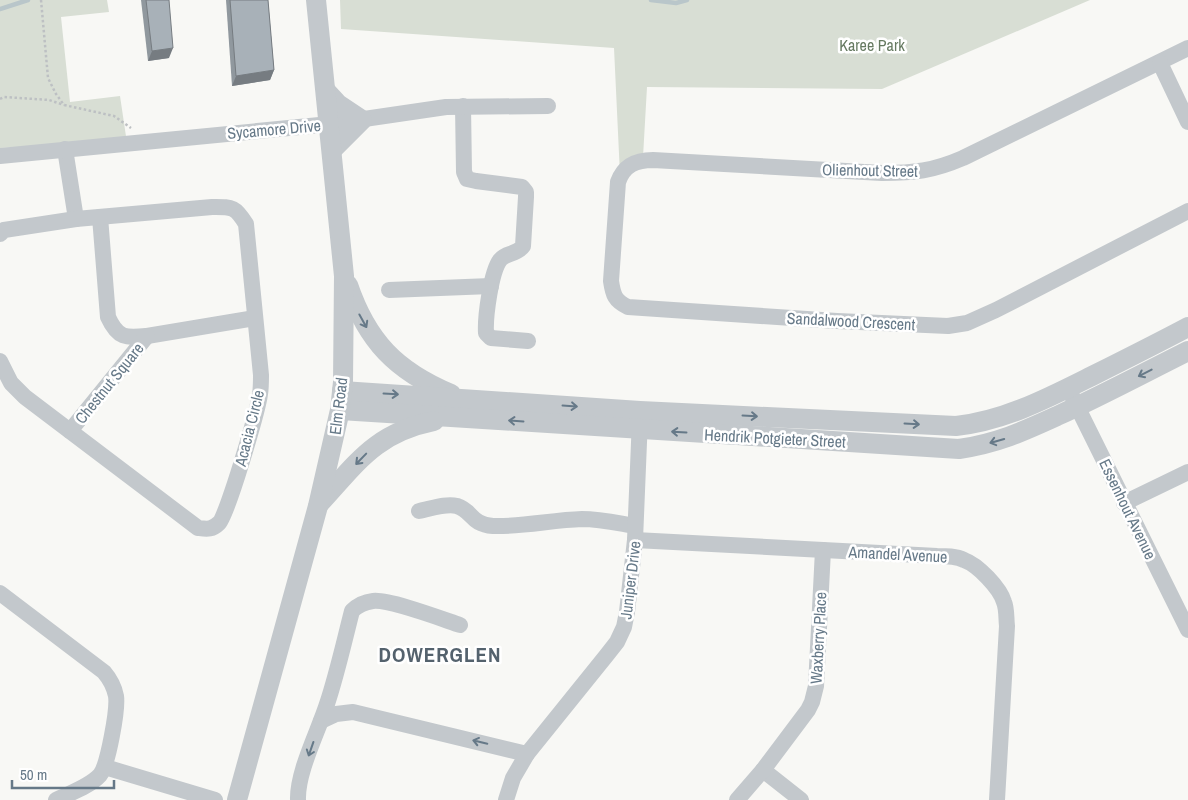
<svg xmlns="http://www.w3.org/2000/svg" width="1188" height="800" font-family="'Archivo Narrow',sans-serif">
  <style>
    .green { fill: #d8ded4 }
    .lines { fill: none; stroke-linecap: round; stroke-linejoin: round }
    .stream { stroke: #b9c6ca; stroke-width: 4.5 }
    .path { stroke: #bdc0c3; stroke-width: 2.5; stroke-dasharray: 2.5 2.5; stroke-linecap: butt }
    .minor { stroke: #c3c8cc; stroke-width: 16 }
    .tertiary { stroke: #c3c8cc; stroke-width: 20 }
    .wall { fill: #90989e }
    .shaded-wall { fill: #767c81 }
    .building { fill: #a8b1b8; stroke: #767c81 }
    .oneway { stroke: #667988 }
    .labels { text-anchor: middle; stroke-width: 5; stroke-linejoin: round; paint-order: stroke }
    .park-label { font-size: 16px; fill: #667a61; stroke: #fff }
    .street-label { font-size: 16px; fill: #667988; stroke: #fff }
    .district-label { font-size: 21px; font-weight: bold; letter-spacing: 1px; fill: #54626d; stroke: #fff }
  </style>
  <rect width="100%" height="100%" fill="#f8f8f5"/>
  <g class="green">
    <polygon points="0,0 107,0 109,12 61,17 70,102 120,96 127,143 0,148"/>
    <polygon points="340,0 1090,0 882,89 647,87 643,157 620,175 614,48 341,29"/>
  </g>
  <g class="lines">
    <g class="stream">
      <polyline points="651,0 676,3 687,0"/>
      <polyline points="0,9 28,0"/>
    </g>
    <g class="path">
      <polyline points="41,0 48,78 56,94 64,105 114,116 131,128"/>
      <polyline points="0,99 4,97 49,100 64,105"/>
    </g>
    <g class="minor">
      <path d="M1188,48L963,158C933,171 914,173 882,173L653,160C636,160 624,165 618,182L611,281C613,295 615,301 628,307L837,321L948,326L967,323L996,310L1188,211"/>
      <polyline points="1160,63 1188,122"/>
      <path d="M463,106L464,172L467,179L476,181L522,187L526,192V197L523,246C517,255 506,252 500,260C491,272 485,317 486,333L491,338L528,341"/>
      <polyline points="65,149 76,219"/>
      <polyline points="0,156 330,124 446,107 548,106"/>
      <path d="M100,217L108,317C118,339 126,338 147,336L255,318"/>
      <path d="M0,234L4,230L76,219L212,207C232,207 235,206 246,224L261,375C261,381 261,388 260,394C258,410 227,516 219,523C212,530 207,529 198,528L25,397L11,383L0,361"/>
      <polyline points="389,290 491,286"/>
      <polyline points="1068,388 1188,630"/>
      <polyline points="70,431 147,336"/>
      <polyline points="1124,503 1188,472"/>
      <path d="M419,511C430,509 446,503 457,506C473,511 470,524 493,526C522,527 552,520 582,519C600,519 617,523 635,526"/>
      <path d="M635,540L937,556C946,556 956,556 964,560C978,565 1000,588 1004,602C1007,609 1006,618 1007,626L997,800"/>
      <path d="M0,593L104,672C110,679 114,686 116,696C118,709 108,765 100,775C89,787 70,793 56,800"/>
      <polyline points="321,721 336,714 353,712 527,754"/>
      <polyline points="105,767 215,800"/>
      <polyline points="763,770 801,800"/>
      <path d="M298,800C297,772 318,732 327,704C337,674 344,642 352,611C358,605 364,602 373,601C389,599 442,619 460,625"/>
      <polyline points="506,800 513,778 527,754 606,656 617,642 624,627 627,612 635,540 640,418"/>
      <polyline points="737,800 763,770 808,710 812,702 816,686 823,550"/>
    </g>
    <g class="tertiary">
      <polyline points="326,91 338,104 362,120 332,150"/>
      <path d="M348,285C367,341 396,371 451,394"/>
      <path d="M342,391L640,411L956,426C1004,421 1048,398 1092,376C1124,360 1156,344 1188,327"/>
      <path d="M340,410L959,449C998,443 1022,432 1057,416C1101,396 1144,373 1188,351"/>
      <path d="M319,504C357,463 375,433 434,421"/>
      <polyline points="237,800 318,506 340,410 343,382 344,276 316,0"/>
    </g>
  </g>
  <g class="wall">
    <polygon points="141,0 169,0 169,58 148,61"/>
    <polygon points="226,0 268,0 274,70 270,80 232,86"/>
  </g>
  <g class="shaded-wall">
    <polygon points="173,48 169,58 148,61 152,51"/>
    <polygon points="274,70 270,80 232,86 236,76"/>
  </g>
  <g class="building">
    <polygon points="146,0 169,0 173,48 152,51"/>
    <polygon points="230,0 268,0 274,70 236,76"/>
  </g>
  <defs><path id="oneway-shaft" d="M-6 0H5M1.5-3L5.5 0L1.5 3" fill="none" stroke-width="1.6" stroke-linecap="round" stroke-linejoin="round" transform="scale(1.25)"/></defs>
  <g class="oneway">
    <use href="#oneway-shaft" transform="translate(363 321) rotate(61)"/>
    <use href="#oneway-shaft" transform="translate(1145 373) rotate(153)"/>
    <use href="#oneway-shaft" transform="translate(391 394) rotate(3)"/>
    <use href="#oneway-shaft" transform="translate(570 406) rotate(4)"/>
    <use href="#oneway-shaft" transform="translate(750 416) rotate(3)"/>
    <use href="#oneway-shaft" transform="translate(516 421) rotate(-176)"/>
    <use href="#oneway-shaft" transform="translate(912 424) rotate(3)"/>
    <use href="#oneway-shaft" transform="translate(679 432) rotate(-177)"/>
    <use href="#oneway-shaft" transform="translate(997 441) rotate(164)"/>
    <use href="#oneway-shaft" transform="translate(361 459) rotate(134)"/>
    <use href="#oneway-shaft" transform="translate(480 742) rotate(-167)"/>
    <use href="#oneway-shaft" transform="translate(311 749) rotate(109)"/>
  </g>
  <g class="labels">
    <g class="park-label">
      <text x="872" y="51">Karee Park</text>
    </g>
    <g class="street-label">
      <text transform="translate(274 129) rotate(-5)" y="6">Sycamore Drive</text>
      <text transform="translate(870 170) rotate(1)" y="6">Olienhout Street</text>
      <text transform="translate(851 321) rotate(3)" y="6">Sandalwood Crescent</text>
      <text transform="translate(109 383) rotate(-51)" y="6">Chestnut Square</text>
      <text transform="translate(338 406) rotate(-83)" y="6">Elm Road</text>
      <text transform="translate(249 428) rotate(-76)" y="6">Acacia Circle</text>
      <text transform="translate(775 438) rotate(3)" y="6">Hendrik Potgieter Street</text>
      <text transform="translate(1128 509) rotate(64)" y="6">Essenhout Avenue</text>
      <text transform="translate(898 554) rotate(3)" y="6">Amandel Avenue</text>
      <text transform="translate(630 580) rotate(-83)" y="6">Juniper Drive</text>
      <text transform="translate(818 638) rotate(-87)" y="6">Waxberry Place</text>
    </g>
    <g class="district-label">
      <text x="440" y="662">DOWERGLEN</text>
    </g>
  </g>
  <path d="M12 780v8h102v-8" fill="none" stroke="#667988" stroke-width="2.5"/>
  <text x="20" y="780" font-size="15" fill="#667988" stroke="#ffffff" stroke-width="4" paint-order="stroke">50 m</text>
</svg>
